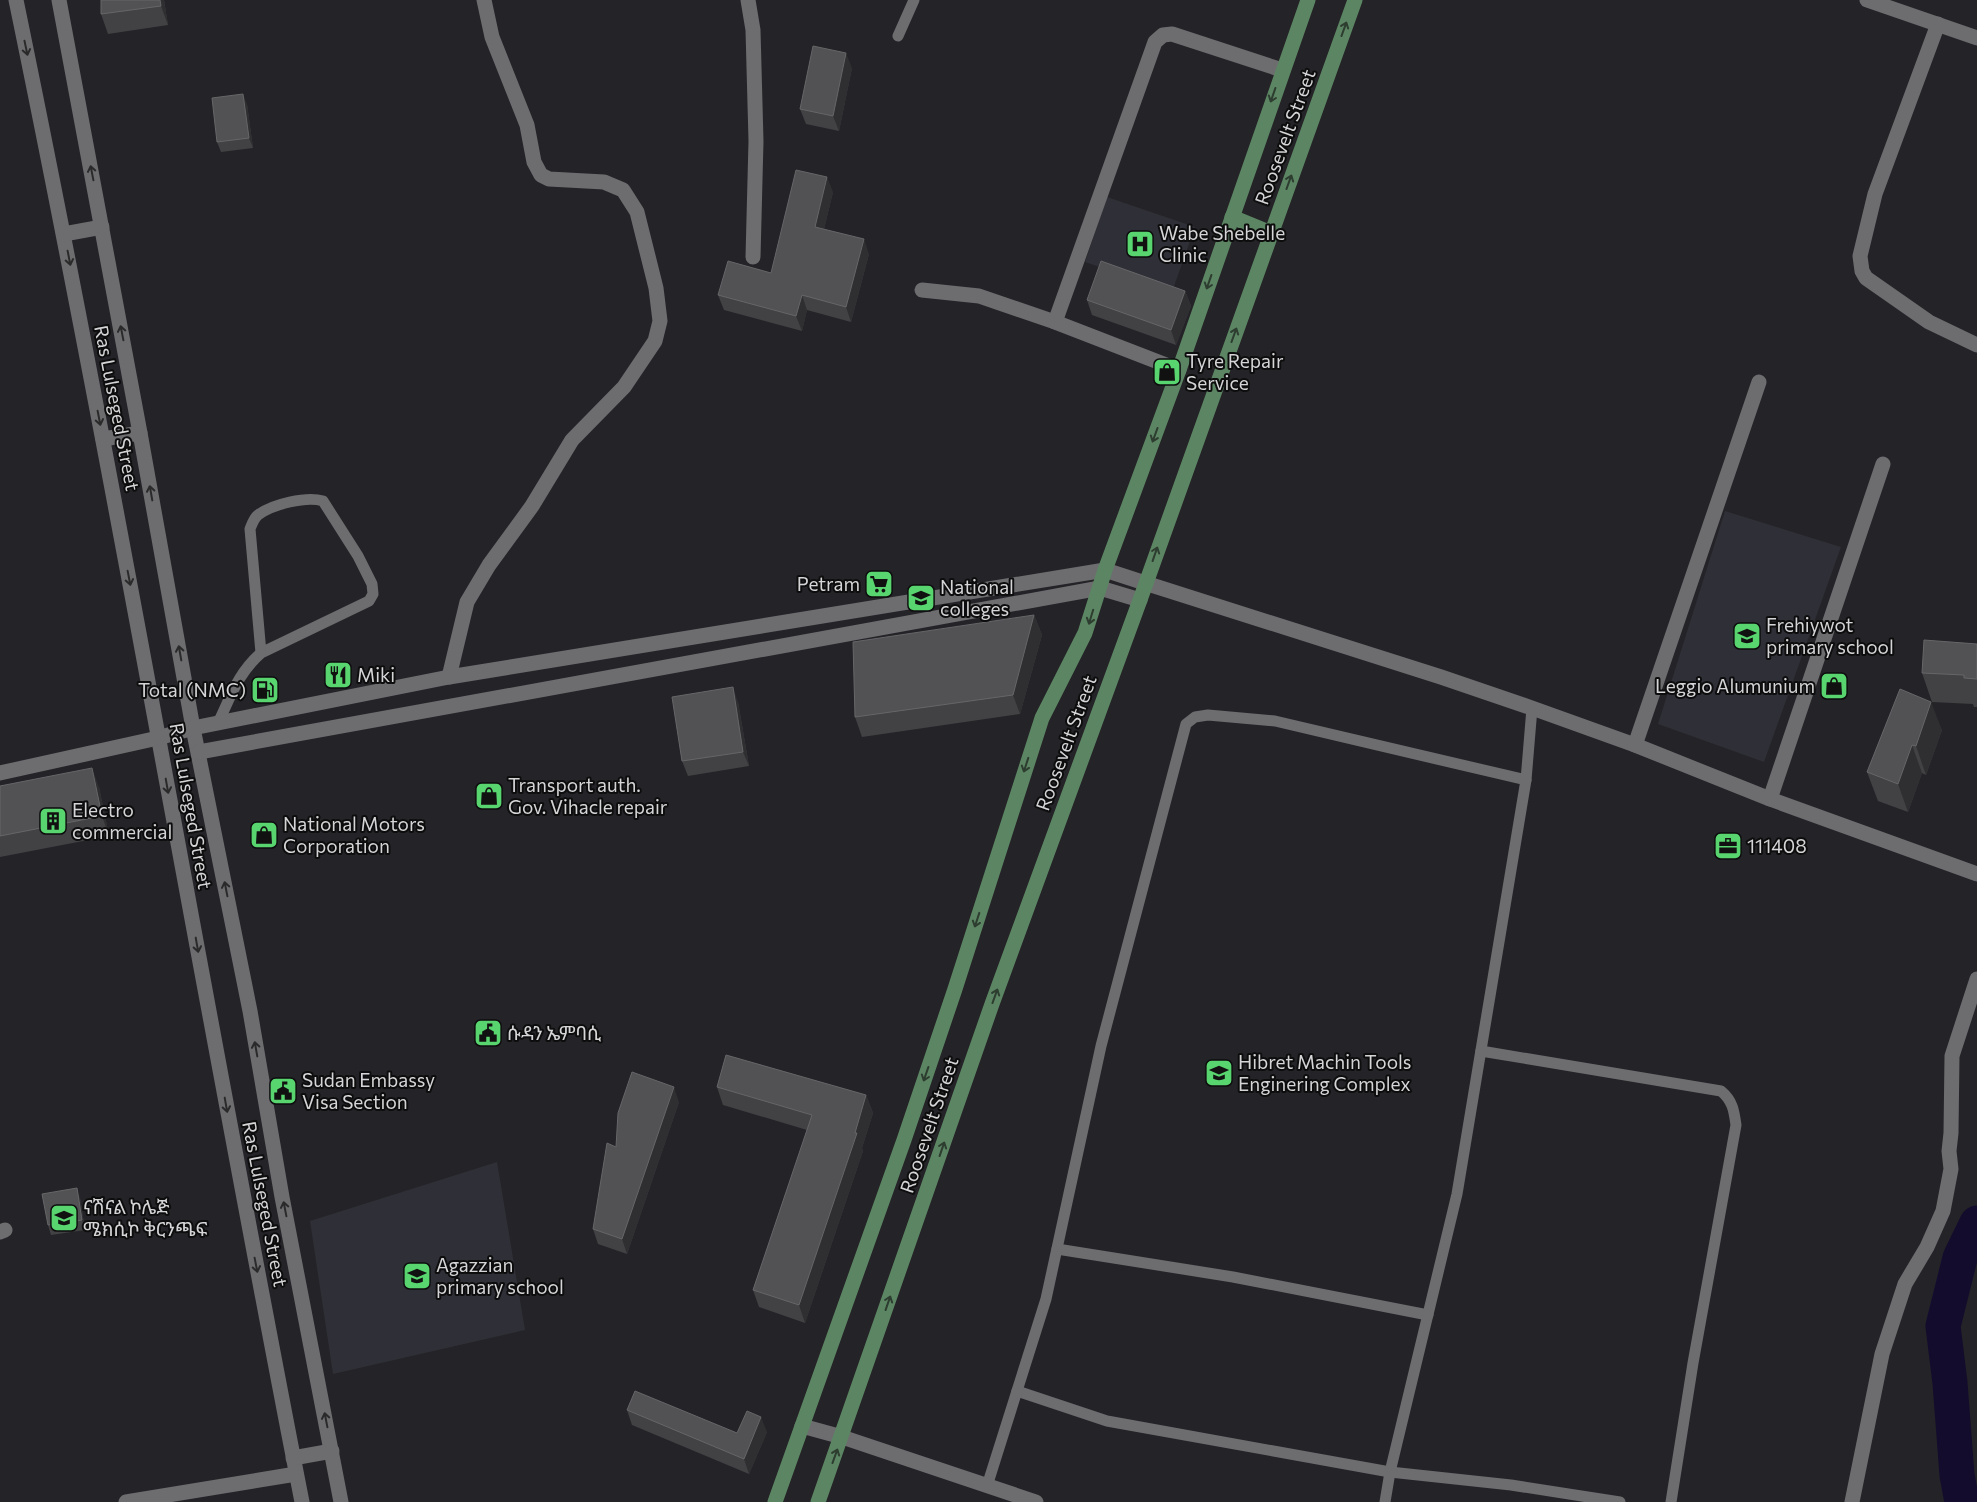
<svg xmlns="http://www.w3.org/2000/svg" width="1977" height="1502" font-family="Commissioner,'Noto Sans Ethiopic',sans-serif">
  <rect width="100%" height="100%" fill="#242327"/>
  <g fill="#2f2f37">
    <polygon points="1107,197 1195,227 1172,292 1085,262"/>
    <polygon points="1725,511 1841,547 1764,762 1658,724"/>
    <polygon points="497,1162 525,1330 333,1374 310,1221"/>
  </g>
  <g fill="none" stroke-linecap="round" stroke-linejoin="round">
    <polyline stroke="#140c2d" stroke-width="35" points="1962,1502 1957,1475 1950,1383 1943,1326 1960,1258 1977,1223"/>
    <g stroke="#6d6d70" stroke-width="11">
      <polyline points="898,36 914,0"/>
      <path d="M218,723C231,696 238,673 261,653L369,601L373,594L372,584L358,556L323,501C307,496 272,504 258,515C254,518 252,524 250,529L261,653"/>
      <path d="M1481,1051L1721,1091C1733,1101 1734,1111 1736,1125L1693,1363L1671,1502"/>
      <polyline points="1057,1249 1233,1277 1428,1315"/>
      <polyline points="1017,1391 1107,1421 1390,1472 1511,1485 1620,1502"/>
      <polyline points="987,1486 1046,1299 1101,1046 1186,724 1195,717 1208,715 1275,721 1526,780"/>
      <polyline points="1385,1502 1390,1472 1457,1194 1526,780 1532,708"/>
    </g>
    <g stroke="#6d6d70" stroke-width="15">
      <polyline points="748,0 753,30 756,141 753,257"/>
      <polyline points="1867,0 1977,38"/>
      <polyline points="1938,24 1875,194 1860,256 1862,271 1866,278 1929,322 1977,345"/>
      <polyline points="922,290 979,296 1055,322 1179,370"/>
      <polyline points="1055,322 1155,42 1163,35 1172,34 1282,70"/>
      <polyline points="1145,583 1441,677 1532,708 1635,745 1770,799 1977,874"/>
      <polyline points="449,677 467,602 489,565 532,506 572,440 624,387 655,341 660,321 656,288 637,212 623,190 604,182 549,179 541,175 534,162 527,125 492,37 484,0"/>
      <polyline points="1635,745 1759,382"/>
      <polyline points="1770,799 1883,464"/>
      <polyline points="0,1232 5,1230"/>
      <polyline points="802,1426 842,1437 1036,1502"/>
      <polyline points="126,1502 296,1474"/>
      <polyline points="1852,1502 1882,1354 1905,1284 1927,1247 1943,1211 1951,1169 1949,1151 1951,1133 1952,1056 1977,979"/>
    </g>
    <g stroke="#6d6d70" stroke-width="15">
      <path d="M16,0C119,499 204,1002 302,1502"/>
      <polyline points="59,0 140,433 193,728 250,1011 282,1197 341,1502"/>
      <polyline points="64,234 102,227"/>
      <polyline points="103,439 140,433"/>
      <polyline points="199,752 1100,588 1140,600"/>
      <polyline points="0,773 158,738 193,728 449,677 1105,570 1145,583"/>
      <polyline points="293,1458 332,1451"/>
    </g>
    <g stroke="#5c8663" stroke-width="15">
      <polyline points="1232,217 1271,233"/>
      <polyline points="775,1502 904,1140 955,989 1042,718 1085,633 1105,570 1179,370 1308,0"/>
      <polyline points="818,1502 992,1004 1140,600 1355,0"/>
    </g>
  </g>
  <g fill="#424245">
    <polygon points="101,0 164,0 168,25 108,34 101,14"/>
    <polygon points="852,68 839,131 806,124 800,109"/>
    <polygon points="247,104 253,148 221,152 217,142"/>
    <polygon points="833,192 824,229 869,254 851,322 807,310 802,331 724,310 718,295 771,273"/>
    <polygon points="1185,291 1191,306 1176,345 1092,315 1087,300"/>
    <polygon points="1034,615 1042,635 1020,714 862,737 855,717"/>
    <polygon points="1977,644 1977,707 1974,707 1973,704 1932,702 1922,673"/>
    <polygon points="1900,689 1942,730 1926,775 1922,773 1908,812 1878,801 1867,772"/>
    <polygon points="738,702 749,766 688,776 682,761"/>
    <polygon points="0,786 99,787 109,836 0,857"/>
    <polygon points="717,1087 866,1095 873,1113 862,1148 863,1151 805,1323 759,1307 753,1290 807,1130 723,1105"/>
    <polygon points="679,1102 627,1254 598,1244 593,1229 616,1147"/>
    <polygon points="80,1198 85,1230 51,1235 48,1225"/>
    <polygon points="627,1410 737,1433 767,1432 749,1474 632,1425"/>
  </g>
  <g fill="#2f2f32">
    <polygon points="160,0 164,0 168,25 161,6"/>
    <polygon points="846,53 852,68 839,131 833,116"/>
    <polygon points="243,94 247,104 253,148 249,138"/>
    <polygon points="827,177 833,192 821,242 815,227"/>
    <polygon points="864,239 869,254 851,322 846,307"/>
    <polygon points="1185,291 1191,306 1176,345 1171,330"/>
    <polygon points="802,295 807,310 802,331 796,316"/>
    <polygon points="1034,615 1042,635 1020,714 1013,695"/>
    <polygon points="733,687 738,702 749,766 743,752"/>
    <polygon points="1931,702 1942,730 1926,775 1916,746"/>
    <polygon points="1912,745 1922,773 1908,812 1898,784"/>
    <polygon points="92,768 99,787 109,836 102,816"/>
    <polygon points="674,1087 679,1102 627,1254 622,1239"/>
    <polygon points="866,1095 873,1113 862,1148 863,1151 805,1323 799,1305 855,1133"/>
    <polygon points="77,1188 80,1198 85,1230 82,1220"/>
    <polygon points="761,1417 767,1432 749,1474 744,1459"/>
  </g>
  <g fill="#525255" stroke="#666669">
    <polygon points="101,0 160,0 161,6 101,14"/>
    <polygon points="813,46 846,53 833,116 800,109"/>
    <polygon points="243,94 249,138 217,142 212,98"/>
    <polygon points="796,170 827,177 815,227 864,239 846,307 802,295 796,316 718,295 728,261 771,273"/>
    <polygon points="1101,261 1185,291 1171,330 1087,300"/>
    <polygon points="1034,615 1013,695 855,717 853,642"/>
    <polygon points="1924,640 1977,644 1977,679 1964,678 1964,675 1922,673"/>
    <polygon points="733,687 743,752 682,761 672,697"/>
    <polygon points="1900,689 1931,702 1916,746 1912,745 1898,784 1867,772"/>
    <polygon points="92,768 102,816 0,836 0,786"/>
    <polygon points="726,1055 866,1095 855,1133 857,1133 799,1305 753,1290 812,1115 717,1087"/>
    <polygon points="632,1072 674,1087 622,1239 593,1229 607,1143 616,1147 618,1113"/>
    <polygon points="77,1188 82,1220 48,1225 42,1194"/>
    <polygon points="635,1391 737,1433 747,1411 761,1417 744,1459 627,1410"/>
  </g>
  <defs><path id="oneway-shaft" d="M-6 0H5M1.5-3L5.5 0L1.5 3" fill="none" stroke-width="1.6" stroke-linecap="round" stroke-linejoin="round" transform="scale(1.25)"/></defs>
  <g stroke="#2d3d30">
    <use href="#oneway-shaft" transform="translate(1344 29) rotate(-70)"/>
    <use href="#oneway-shaft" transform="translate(1273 95) rotate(109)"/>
    <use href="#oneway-shaft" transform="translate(1289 182) rotate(-70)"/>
    <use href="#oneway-shaft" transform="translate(1209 282) rotate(109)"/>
    <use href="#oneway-shaft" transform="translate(1234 335) rotate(-70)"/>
    <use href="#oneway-shaft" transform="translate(1155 435) rotate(110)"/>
    <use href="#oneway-shaft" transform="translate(1155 554) rotate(-71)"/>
    <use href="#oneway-shaft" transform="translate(1091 617) rotate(107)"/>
    <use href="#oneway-shaft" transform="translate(1026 765) rotate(108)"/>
    <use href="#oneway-shaft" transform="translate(977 920) rotate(108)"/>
    <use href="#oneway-shaft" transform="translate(995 996) rotate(-70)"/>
    <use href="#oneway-shaft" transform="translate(926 1074) rotate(109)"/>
    <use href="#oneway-shaft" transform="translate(942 1149) rotate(-71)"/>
    <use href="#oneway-shaft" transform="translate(888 1303) rotate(-71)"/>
    <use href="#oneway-shaft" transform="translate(835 1456) rotate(-70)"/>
  </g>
  <g stroke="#2a2a2b">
    <use href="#oneway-shaft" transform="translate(26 48) rotate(78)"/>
    <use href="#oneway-shaft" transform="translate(92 173) rotate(-101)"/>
    <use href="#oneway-shaft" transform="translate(69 258) rotate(79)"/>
    <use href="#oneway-shaft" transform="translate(122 333) rotate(-101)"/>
    <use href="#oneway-shaft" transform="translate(99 418) rotate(79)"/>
    <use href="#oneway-shaft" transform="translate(151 493) rotate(-100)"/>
    <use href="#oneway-shaft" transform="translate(129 578) rotate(79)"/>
    <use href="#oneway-shaft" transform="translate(180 653) rotate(-100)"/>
    <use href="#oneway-shaft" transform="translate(167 786) rotate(80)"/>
    <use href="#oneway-shaft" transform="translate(226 889) rotate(-101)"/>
    <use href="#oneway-shaft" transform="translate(197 945) rotate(80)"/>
    <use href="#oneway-shaft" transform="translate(256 1049) rotate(-100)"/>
    <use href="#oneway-shaft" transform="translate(226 1105) rotate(80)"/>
    <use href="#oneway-shaft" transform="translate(285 1209) rotate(-101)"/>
    <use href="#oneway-shaft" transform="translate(256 1265) rotate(79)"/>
    <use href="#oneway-shaft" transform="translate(326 1420) rotate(-101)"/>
  </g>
  <defs>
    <symbol id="hospital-square" viewBox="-11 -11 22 22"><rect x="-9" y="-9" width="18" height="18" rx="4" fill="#58d56f" stroke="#0d0d0e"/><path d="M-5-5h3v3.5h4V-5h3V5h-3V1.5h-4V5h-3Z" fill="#111"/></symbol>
    <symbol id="shop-square" viewBox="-11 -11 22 22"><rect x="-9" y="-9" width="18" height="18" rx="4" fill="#58d56f" stroke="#0d0d0e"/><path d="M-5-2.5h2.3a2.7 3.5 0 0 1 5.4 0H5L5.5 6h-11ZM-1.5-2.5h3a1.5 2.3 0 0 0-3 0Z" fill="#111"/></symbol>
    <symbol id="supermarket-square" viewBox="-11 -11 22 22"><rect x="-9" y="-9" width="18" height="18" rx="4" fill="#58d56f" stroke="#0d0d0e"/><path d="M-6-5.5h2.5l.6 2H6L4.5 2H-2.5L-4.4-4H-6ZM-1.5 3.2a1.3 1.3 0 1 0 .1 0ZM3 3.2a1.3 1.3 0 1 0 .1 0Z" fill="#111"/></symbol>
    <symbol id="school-square" viewBox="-11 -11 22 22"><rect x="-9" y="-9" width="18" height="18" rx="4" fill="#58d56f" stroke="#0d0d0e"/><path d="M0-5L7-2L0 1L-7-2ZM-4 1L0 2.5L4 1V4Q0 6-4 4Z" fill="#111"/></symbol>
    <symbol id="restaurant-square" viewBox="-11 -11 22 22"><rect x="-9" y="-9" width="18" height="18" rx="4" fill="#58d56f" stroke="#0d0d0e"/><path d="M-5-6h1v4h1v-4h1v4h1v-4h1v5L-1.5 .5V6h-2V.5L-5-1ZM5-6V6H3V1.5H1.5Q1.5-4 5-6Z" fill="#111"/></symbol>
    <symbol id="fuel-square" viewBox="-11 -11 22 22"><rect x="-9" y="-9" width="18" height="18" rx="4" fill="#58d56f" stroke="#0d0d0e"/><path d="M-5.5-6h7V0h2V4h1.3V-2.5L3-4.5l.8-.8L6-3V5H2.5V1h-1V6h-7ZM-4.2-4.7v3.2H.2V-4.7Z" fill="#111"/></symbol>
    <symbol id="building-square" viewBox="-11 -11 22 22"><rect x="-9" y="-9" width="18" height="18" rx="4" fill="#58d56f" stroke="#0d0d0e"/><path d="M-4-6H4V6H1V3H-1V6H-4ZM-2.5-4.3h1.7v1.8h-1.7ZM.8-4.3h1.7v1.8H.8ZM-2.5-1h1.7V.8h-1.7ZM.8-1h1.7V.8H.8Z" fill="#111"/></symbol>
    <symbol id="office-square" viewBox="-11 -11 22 22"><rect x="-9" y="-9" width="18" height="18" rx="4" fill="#58d56f" stroke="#0d0d0e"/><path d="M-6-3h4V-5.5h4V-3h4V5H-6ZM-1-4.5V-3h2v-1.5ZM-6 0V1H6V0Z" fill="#111"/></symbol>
    <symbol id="civic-square" viewBox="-11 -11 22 22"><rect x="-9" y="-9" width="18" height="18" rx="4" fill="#58d56f" stroke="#0d0d0e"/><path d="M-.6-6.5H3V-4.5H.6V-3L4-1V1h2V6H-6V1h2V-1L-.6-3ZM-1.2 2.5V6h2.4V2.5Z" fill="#111"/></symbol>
    <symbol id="university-square" viewBox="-11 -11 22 22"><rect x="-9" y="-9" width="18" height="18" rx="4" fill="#58d56f" stroke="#0d0d0e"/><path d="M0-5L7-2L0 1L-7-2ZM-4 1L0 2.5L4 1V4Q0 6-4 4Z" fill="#111"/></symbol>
  </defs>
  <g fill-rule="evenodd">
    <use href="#hospital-square" x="1124" y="228" width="32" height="32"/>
    <use href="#shop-square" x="1151" y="356" width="32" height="32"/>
    <use href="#supermarket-square" x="863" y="568" width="32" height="32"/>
    <use href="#school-square" x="905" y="582" width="32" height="32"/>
    <use href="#school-square" x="1731" y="620" width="32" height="32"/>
    <use href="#restaurant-square" x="322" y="659" width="32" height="32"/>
    <use href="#shop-square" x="1818" y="670" width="32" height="32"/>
    <use href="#fuel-square" x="249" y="674" width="32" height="32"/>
    <use href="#shop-square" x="473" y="780" width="32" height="32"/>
    <use href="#building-square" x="37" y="805" width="32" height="32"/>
    <use href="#shop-square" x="248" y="819" width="32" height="32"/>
    <use href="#office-square" x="1712" y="830" width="32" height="32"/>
    <use href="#civic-square" x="472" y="1017" width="32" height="32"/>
    <use href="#university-square" x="1203" y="1057" width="32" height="32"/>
    <use href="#civic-square" x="267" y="1075" width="32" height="32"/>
    <use href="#university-square" x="48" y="1202" width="32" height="32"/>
    <use href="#school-square" x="401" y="1260" width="32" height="32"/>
  </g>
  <g text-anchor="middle" stroke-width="4" stroke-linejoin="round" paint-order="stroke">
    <g font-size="19" fill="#d5d5d7" stroke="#0d0d0e">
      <text transform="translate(1285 137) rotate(-70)" y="7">Roosevelt Street</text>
      <text transform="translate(117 408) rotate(79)" y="7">Ras Lulseged Street</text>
      <text transform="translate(1066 743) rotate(-70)" y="7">Roosevelt Street</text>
      <text transform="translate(191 806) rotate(80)" y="7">Ras Lulseged Street</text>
      <text transform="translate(929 1125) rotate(-71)" y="7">Roosevelt Street</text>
      <text transform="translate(265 1204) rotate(79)" y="7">Ras Lulseged Street</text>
    </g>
    <g font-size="19" fill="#d5d5d7" stroke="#0d0d0e" text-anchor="start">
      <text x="1159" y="240">Wabe Shebelle<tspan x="1159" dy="22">Clinic</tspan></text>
      <text x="1186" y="368">Tyre Repair<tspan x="1186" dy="22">Service</tspan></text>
      <text x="860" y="591" text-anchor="end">Petram</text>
      <text x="940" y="594">National<tspan x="940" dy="22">colleges</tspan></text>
      <text x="1766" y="632">Frehiywot<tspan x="1766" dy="22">primary school</tspan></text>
      <text x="357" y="682">Miki</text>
      <text x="1815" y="693" text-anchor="end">Leggio Alumunium</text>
      <text x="246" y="697" text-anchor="end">Total (NMC)</text>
      <text x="508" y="792">Transport auth.<tspan x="508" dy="22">Gov. Vihacle repair</tspan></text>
      <text x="72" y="817">Electro<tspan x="72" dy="22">commercial</tspan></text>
      <text x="283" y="831">National Motors<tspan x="283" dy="22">Corporation</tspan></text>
      <text x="1747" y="853">111408</text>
      <text x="507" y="1040">ሱዳን ኤምባሲ</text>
      <text x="1238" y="1069">Hibret Machin Tools<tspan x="1238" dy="22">Enginering Complex</tspan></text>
      <text x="302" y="1087">Sudan Embassy<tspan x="302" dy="22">Visa Section</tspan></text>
      <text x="83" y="1214">ናሽናል ኮሌጅ<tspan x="83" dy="22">ሜክሲኮ ቅርንጫፍ</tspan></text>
      <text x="436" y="1272">Agazzian<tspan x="436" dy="22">primary school</tspan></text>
    </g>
  </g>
</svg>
